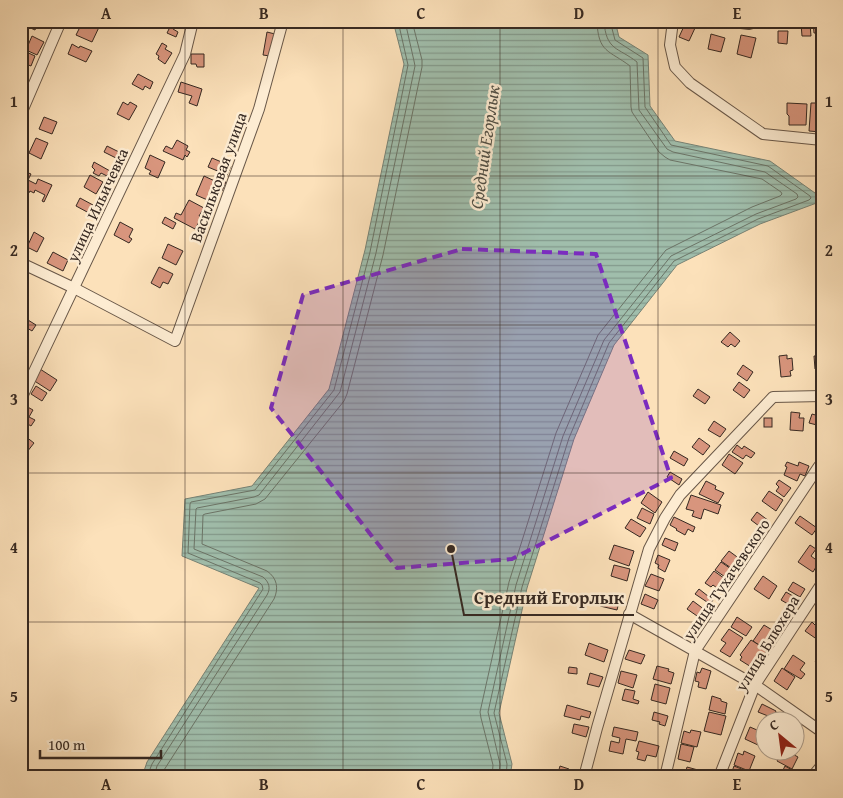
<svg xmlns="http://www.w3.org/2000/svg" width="843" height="798" font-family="'Gentium Book Plus',serif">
  <defs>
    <pattern id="water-rules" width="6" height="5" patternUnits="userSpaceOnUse" patternTransform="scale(1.25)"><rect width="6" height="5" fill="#a0beac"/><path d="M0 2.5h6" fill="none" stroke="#839a8c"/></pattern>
  </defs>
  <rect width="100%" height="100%" fill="#fce1ba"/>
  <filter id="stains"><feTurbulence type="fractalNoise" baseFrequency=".004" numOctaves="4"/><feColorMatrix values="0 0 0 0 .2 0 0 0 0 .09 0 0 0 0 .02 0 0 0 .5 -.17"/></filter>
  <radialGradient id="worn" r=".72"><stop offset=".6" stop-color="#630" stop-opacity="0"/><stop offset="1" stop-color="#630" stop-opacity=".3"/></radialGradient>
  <polygon fill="url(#water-rules)" stroke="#768275" points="393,21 615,21 619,37 648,55 650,106 675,141 770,161 822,198 822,201 760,224 677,265 614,345 574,439 527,588 499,713 512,764 510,777 142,777 147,762 259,588 182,556 185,499 252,486 329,389 365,250 404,64"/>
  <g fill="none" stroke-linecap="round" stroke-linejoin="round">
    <g stroke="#6b7467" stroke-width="1">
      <polyline points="147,777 152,764 263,589 262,585 260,583 188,553 190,504 191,502 255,490 334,390 370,252 408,65 398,21"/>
      <path d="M154,777L157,766L267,595C271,588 269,582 263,577L194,549L196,509L197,508L254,497L259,495L340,392L376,253L415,66L414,61L405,21"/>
      <path d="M162,777L164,770L274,599C279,588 277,578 267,571L202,544L203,515L205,514L256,504L265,499L344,401L347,394L383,255L422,67V60L412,21"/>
      <path d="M492,777L493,765L481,718L480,712L509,582L556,433L598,335L666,250L752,207L780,196L782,194L781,192L762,179L670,160L665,157L659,152L632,112L631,107L630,66C609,50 598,53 597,21"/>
      <path d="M499,777L500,764L488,712L516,585L563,436L604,340L671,256L756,214L796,199L798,197L797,194L765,172L673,152L667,149L639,110L637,62C618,47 606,51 604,21"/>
      <polyline points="506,777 507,764 494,713 522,587 569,438 609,343 674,261 758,219 809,200 811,198 810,196 768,166 671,145 645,107 643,58 615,40 610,21"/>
    </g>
  </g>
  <g fill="#d8957d" stroke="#362922">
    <polygon points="28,21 39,21 35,30 26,26"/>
    <polygon points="83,21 97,21 101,23 92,42 76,35"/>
    <polygon points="813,21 822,21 822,33 814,33"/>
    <polygon points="685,24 695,28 689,41 679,37"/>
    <polygon points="801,24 810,24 811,36 802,36"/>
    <polygon points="171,25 175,26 173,29 178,32 176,37 167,33"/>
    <polygon points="778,31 788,31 787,44 778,43"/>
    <polygon points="267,32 275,34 270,56 263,55"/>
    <polygon points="711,34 725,38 721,52 708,49"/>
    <polygon points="741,35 756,38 751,58 737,54"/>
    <polygon points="32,36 44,42 37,55 26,50"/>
    <polygon points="162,43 167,46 165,49 172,53 165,64 158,59 159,56 156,54"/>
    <polygon points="72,44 79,48 80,46 92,51 86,62 68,54"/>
    <polygon points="22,50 35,56 31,66 21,62"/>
    <polygon points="191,54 204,54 204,67 197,67 196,64 191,64"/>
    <polygon points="21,73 28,77 21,91"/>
    <polygon points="138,74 153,82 150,89 145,86 143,90 132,84"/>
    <polygon points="181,82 202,89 197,106 189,103 192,96 178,92"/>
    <polygon points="123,102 128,105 130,102 137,106 129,120 117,114"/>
    <polygon points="787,103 807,104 806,125 789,125 789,116 787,114"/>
    <polygon points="811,103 822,103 821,132 809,131"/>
    <polygon points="44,117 57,122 52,134 39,129"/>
    <polygon points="36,138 48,143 41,159 29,153"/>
    <polygon points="177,140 188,146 186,150 190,152 187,157 185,155 183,160 163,151 166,146 172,149"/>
    <polygon points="107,146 119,152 116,158 104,152"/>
    <polygon points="150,155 165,162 158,178 149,174 151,171 145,168"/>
    <polygon points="212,158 231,166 227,175 208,167"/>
    <polygon points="94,162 110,171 107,176 101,173 99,176 93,173 95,170 92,167"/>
    <polygon points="21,170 31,174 28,180 36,184 38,179 52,185 44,202 42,201 45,195 35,190 34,193 30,191 27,196 21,193"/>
    <polygon points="90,175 103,182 96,194 84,187"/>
    <polygon points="204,176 217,182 218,179 226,182 222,191 218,189 212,202 196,195"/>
    <polygon points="80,198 93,205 89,213 76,206"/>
    <polygon points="189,200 204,208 199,216 202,217 195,229 174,218 176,213 181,215"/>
    <polygon points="165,217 176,223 173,229 162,223"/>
    <polygon points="120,222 133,229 129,237 132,239 129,243 114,235"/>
    <polygon points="34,232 44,238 37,252 27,247"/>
    <polygon points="168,244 183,251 176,265 162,258"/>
    <polygon points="53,252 68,260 63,271 47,263"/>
    <polygon points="159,267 173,274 168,284 163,282 160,288 151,283"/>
    <polygon points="28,320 36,325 32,331 24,326"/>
    <polygon points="730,332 740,341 735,347 731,344 728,347 721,342"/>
    <polygon points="822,350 822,369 815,369 814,356 817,356 817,351"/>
    <polygon points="787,355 787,359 792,358 793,370 790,371 791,376 781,377 779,356"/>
    <polygon points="743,365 753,372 747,381 737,374"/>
    <polygon points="40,369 57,380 50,391 33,380"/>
    <polygon points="739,382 750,390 744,398 733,390"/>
    <polygon points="36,386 47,393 42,401 31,394"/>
    <polygon points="698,389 710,397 705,404 693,396"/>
    <polygon points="24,405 33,410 29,417 35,420 31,426 21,420 21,409"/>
    <polygon points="791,412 800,413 799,418 804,418 803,431 790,430"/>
    <polygon points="812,414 819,416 817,425 809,423"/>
    <rect x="764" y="418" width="8" height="9"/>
    <polygon points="714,421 726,429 720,437 708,430"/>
    <polygon points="21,433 34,443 27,452 21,447"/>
    <polygon points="699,438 710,446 703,455 692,447"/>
    <polygon points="737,445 742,449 744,446 755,453 751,458 746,455 743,459 732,452"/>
    <polygon points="674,451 688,459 684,466 670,458"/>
    <polygon points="729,454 743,463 735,474 722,465"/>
    <polygon points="787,462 798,466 799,462 809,466 805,476 800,474 797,481 784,475 787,467 785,466"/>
    <polygon points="670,472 682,479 679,485 667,477"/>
    <polygon points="779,480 791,488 784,497 776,491 779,487 776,484"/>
    <polygon points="706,481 716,486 715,489 724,493 718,503 699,494"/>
    <polygon points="769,491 783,500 776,511 762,501"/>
    <polygon points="648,492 662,502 655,513 641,503"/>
    <polygon points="691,495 721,505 718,514 704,509 701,519 692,516 694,511 686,509"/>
    <polygon points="642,508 654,514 650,524 637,518"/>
    <polygon points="757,512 769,521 763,529 751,520"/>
    <polygon points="800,516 817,528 812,535 795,523"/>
    <polygon points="674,517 695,527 693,532 688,529 685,535 676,530 677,529 670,525"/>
    <polygon points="631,519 646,528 640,537 625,528"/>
    <polygon points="665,538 678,543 675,551 662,545"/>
    <polygon points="614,545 634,551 629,566 609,559"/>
    <polygon points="810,545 816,549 811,556 819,562 813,572 798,562"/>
    <polygon points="729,551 744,562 737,572 721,561"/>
    <polygon points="658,555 670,560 665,572 658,568 659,565 655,563"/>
    <polygon points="721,562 734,571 728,579 715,570"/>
    <polygon points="614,565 630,569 627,581 611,576"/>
    <polygon points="714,571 728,581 721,591 713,585 711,587 705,583"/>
    <polygon points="651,574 664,579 659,591 645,586"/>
    <polygon points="763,576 777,586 769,599 754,589"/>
    <polygon points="793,582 805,589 800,597 788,590"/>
    <polygon points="699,589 713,600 710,604 695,594"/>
    <polygon points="786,592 798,599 793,607 781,600"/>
    <polygon points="645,594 658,600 654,609 641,604"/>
    <polygon points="602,598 619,602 617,610 600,606"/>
    <polygon points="693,601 705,610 700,618 687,609"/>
    <polygon points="822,607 822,617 817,613"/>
    <polygon points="737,617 752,627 746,636 731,627"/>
    <polygon points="812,622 816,626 819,622 822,624 822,635 818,640 805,631"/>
    <polygon points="764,625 777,633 774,637 776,638 772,644 769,643 765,649 753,641"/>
    <polygon points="729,629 743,638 730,657 720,651 726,643 721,640"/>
    <polygon points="751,640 767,650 758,664 760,665 756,670 740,660 742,657 740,655"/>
    <polygon points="589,643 608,650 604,662 585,655"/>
    <polygon points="629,650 645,655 641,664 625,659"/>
    <polygon points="822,653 822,667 815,662"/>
    <polygon points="793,655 805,663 800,670 805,674 801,679 784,669"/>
    <polygon points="657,666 669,669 668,671 674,673 671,684 653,679"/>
    <polygon points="569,667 577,668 577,674 568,673"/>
    <polygon points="702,668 711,671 706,689 698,687 699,682 695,681 697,672 700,673"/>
    <polygon points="782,668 795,677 787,690 774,681"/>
    <polygon points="621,671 637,675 633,688 618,683"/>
    <polygon points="590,673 603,677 599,687 587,684"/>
    <polygon points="655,684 670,688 666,704 651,700"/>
    <polygon points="625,689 635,691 633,699 639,701 638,704 622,700"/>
    <polygon points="712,696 721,699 721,701 727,703 725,714 709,710"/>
    <polygon points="762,704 776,711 773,718 758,712"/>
    <polygon points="567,705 591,712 589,718 581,716 580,720 564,716"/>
    <polygon points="654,712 668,716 665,726 659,724 660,722 652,720"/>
    <polygon points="709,712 726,716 721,735 704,731"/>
    <polygon points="574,724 589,727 586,737 572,733"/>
    <polygon points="614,727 638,732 636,741 626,739 623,754 609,751 611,741 619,743 620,738 612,736"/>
    <polygon points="750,727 764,733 758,745 745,739"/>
    <polygon points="691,730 701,732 697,747 681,743 684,731 690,733"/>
    <polygon points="639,741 659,746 656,757 647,755 645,761 637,759 639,752 636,751"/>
    <polygon points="681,744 694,747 690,762 678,759"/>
    <polygon points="783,750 785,750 798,757 792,769 777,761"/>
    <polygon points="744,751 755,756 749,771 734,765 738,753 743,755"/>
    <polygon points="560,766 569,769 567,774 575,777 559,777 561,773 558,773"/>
    <polygon points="734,766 749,772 747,777 730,777"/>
    <polygon points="785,766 801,775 800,777 780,776"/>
    <polygon points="687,767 698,770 696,777 685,774"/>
    <polygon points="592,772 602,776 602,777 590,777"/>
  </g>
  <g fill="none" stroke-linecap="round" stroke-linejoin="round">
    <defs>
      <g id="minor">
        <polyline points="673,21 670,45 675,67 690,83 763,134 822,140"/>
        <polyline points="725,21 749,24 759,21"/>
        <polyline points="21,114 61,21"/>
        <polyline points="21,263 74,288 175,341 259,109 283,21"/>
        <polyline points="21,399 185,54 193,21"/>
        <polyline points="629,614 755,685 822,732"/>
        <polyline points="584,777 597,728 649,549 665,518 680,495 773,397 822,396"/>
        <polyline points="665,777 695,651 819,466"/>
        <polyline points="719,777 755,685 822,583"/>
        <polyline points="812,777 822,765"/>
      </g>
    </defs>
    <use href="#minor" stroke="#685748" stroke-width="12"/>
    <use href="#minor" stroke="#fdecd2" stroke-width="10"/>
  </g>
  <path fill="#7b2cbf" fill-opacity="0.2" stroke="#7b2cbf" stroke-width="4" stroke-dasharray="10 6" stroke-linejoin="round" d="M462,249L596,254L671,478L512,559L397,568L271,408L303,295Z"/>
  <path fill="none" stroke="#362922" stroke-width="1" stroke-opacity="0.55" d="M185,21V777M343,21V777M500,21V777M658,21V777M21,176H822M21,325H822M21,473H822M21,622H822"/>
  <g text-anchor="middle" stroke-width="5" stroke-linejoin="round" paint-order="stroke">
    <g font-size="16" fill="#362922" stroke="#fdecd2">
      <text transform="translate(218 177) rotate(-70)" y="6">Васильковая улица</text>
      <text transform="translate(97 205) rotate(-65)" y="6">улица Ильичевка</text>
      <text transform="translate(726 579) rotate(-56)" y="6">улица Тухачевского</text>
      <text transform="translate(767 643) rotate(-59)" y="6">улица Блюхера</text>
    </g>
    <g font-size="18" font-style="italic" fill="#504e44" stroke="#fdecd2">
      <text transform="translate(485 147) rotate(-82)" y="6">Средний Егорлык</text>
    </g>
  </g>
  <path fill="none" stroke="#362922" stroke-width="2" d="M451 549L464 615H634"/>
  <circle fill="#362922" stroke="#fdecd2" stroke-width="2" cx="451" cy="549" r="5"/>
  <g font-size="18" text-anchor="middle" font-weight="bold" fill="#362922" stroke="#fdecd2" stroke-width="5" stroke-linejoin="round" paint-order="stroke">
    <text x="549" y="604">Средний Егорлык</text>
  </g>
  <rect width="843" height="798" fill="none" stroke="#fce1ba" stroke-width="55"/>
  <g transform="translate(780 736) rotate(331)"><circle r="24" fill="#fdecd2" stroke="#ad9e8c"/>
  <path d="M0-4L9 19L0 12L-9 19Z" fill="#8f2418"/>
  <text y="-8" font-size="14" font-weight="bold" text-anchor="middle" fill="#362922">С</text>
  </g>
  <path d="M40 750v8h121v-8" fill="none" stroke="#362922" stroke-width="2.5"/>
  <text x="48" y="750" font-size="15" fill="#362922" stroke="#fdecd2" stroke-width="4" paint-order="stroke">100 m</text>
  <rect x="28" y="28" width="788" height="742" fill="none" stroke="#362922" stroke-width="2"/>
  <g font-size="16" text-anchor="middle" font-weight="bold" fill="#362922">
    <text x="106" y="19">A</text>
    <text x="264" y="19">B</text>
    <text x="421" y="19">C</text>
    <text x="579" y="19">D</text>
    <text x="737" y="19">E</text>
    <text x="14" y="107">1</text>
    <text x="829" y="107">1</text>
    <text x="14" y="256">2</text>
    <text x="829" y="256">2</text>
    <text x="14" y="405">3</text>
    <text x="829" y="405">3</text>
    <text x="14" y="553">4</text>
    <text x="829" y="553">4</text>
    <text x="14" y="702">5</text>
    <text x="829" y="702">5</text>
    <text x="106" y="790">A</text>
    <text x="264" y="790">B</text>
    <text x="421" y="790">C</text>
    <text x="579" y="790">D</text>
    <text x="737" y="790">E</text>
  </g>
  <rect width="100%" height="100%" filter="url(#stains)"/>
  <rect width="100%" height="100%" fill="url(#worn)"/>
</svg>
